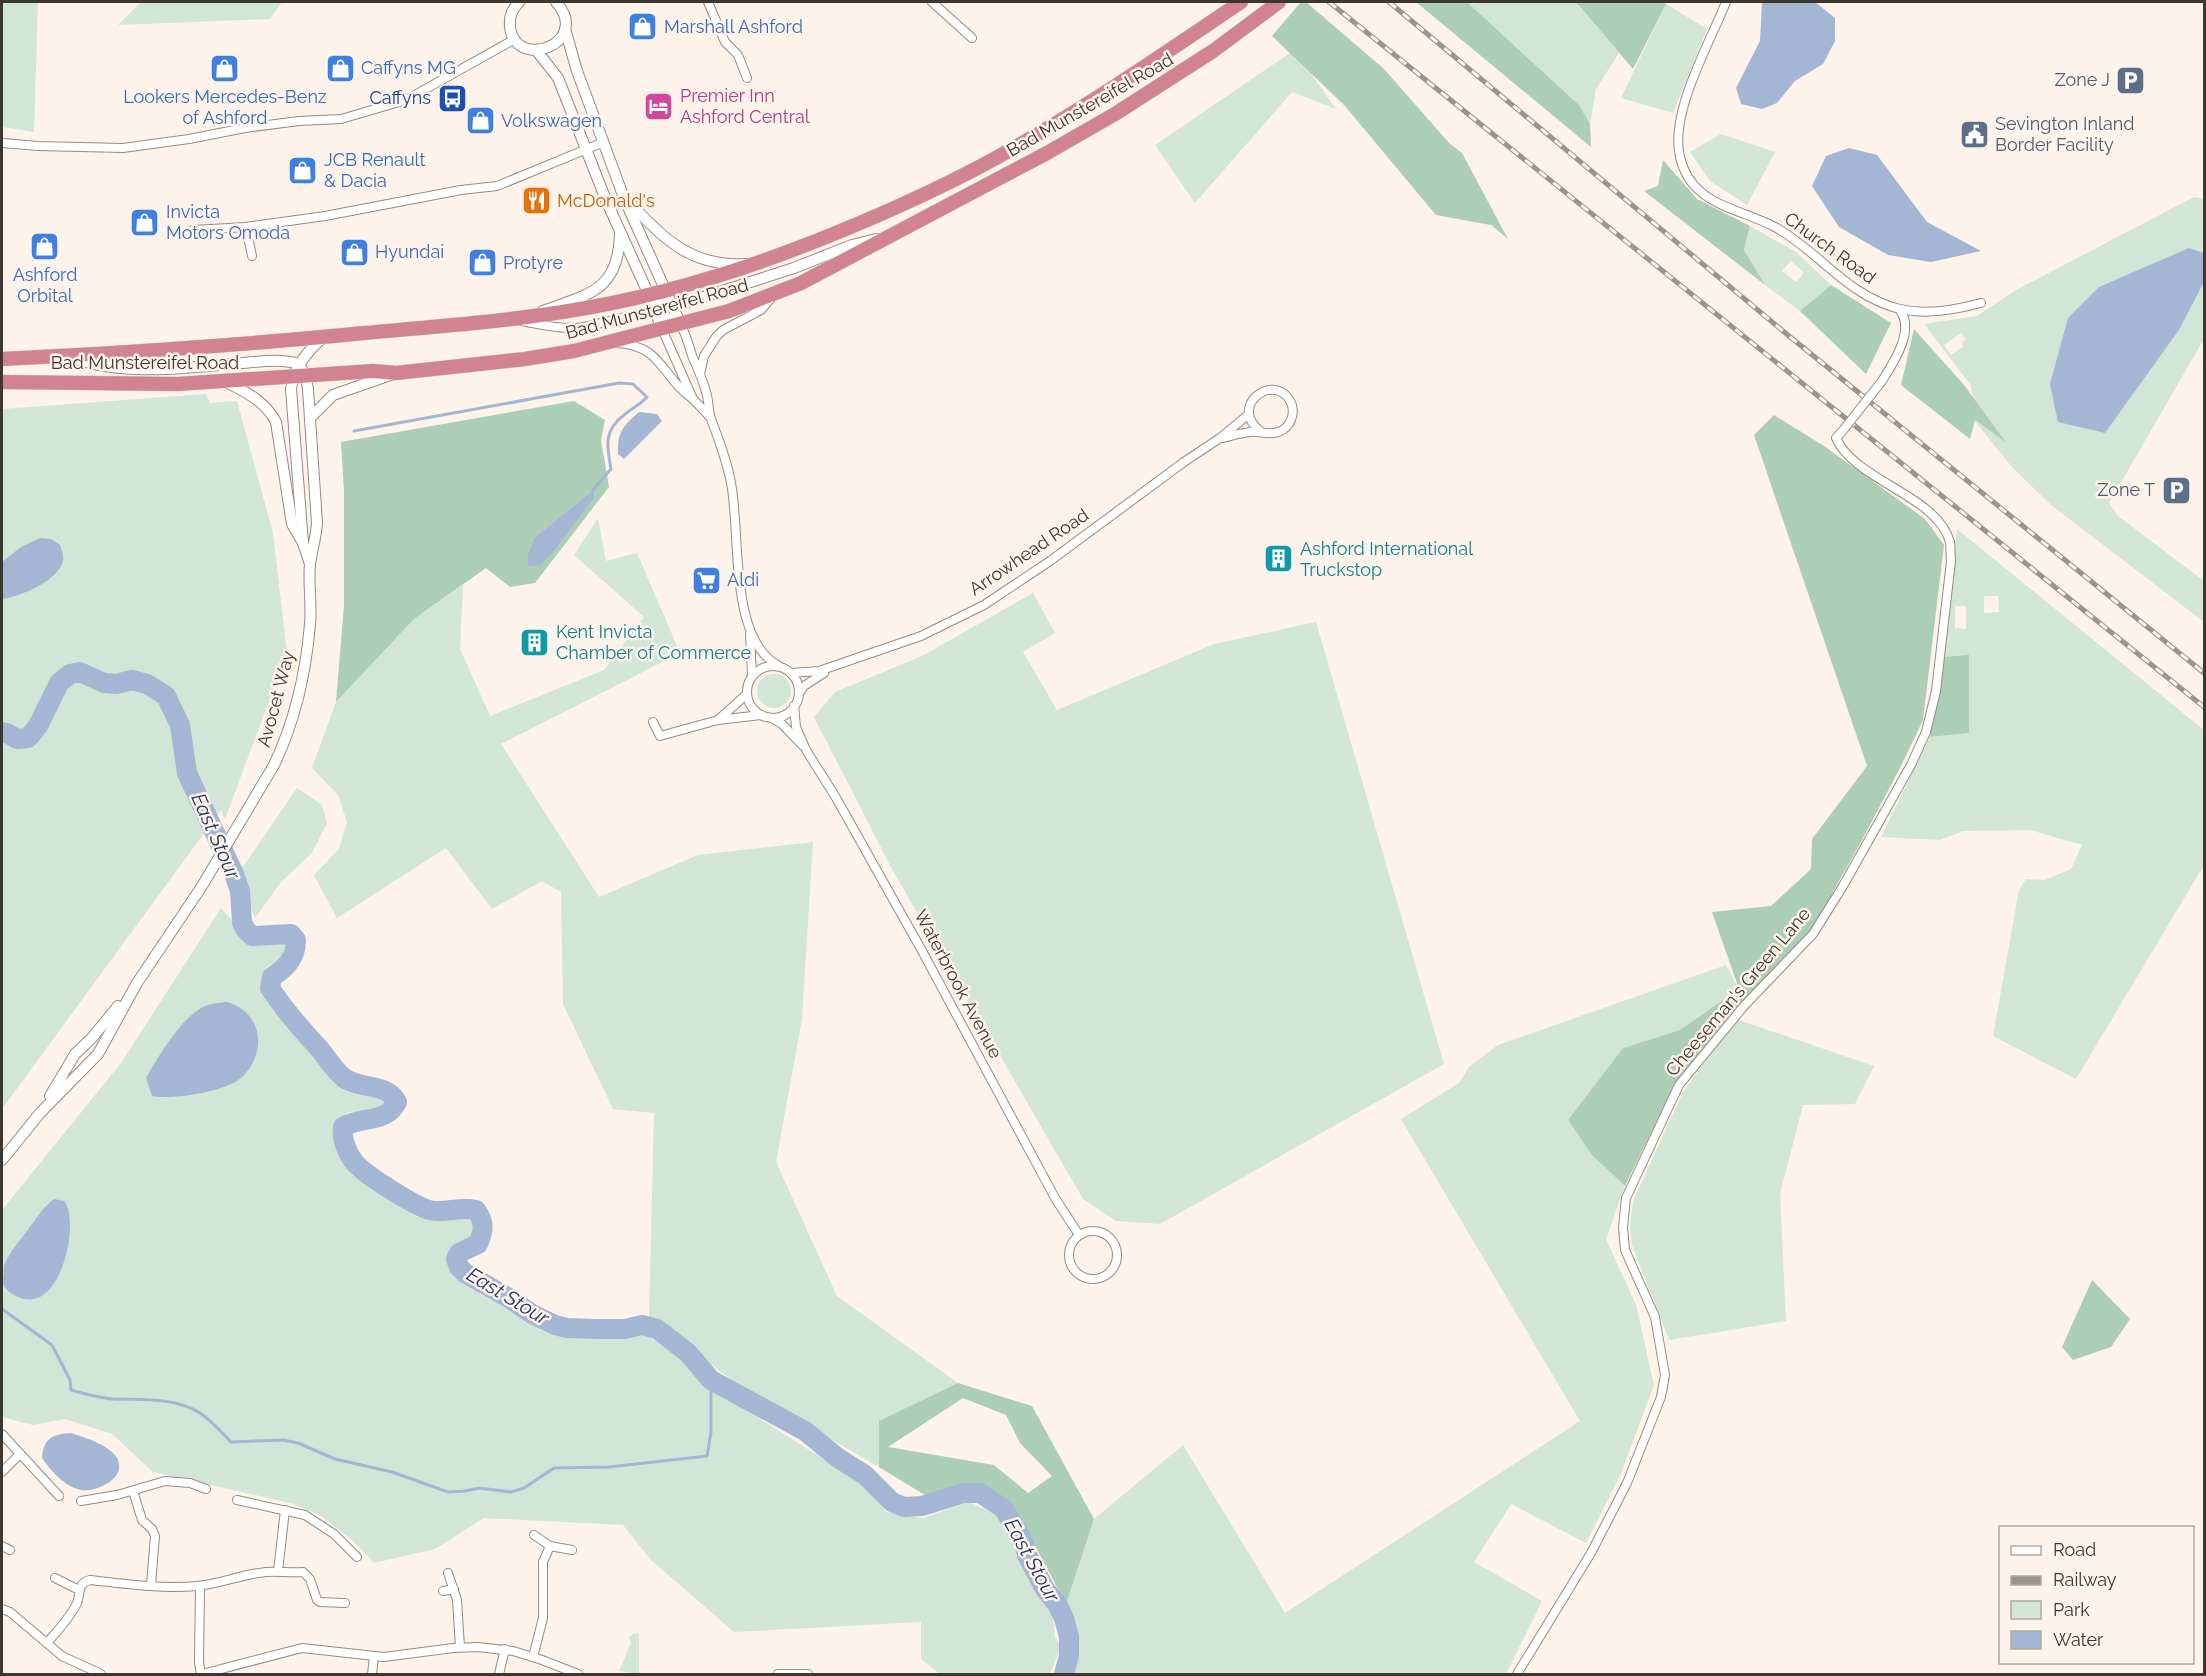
<svg xmlns="http://www.w3.org/2000/svg" width="2206" height="1676" font-family="Raleway,sans-serif">
  <rect width="100%" height="100%" fill="#fdf3eb"/>
  <g fill="#d1e6d7" fill-rule="evenodd">
    <polygon points="2,2 38,2 34,132 2,127"/>
    <polygon points="141,2 282,2 270,19 118,25"/>
    <polygon points="1467,2 1576,2 1619,53 1596,89 1590,124 1579,105"/>
    <polygon points="1666,4 1707,29 1673,113 1621,98"/>
    <polygon points="1290,53 1311,74 1336,109 1292,92 1195,203 1155,145"/>
    <polygon points="1721,134 1775,152 1747,205 1710,181 1690,152"/>
    <path d="M2194,197L2204,199V253L2189,248L2105,433L2179,330L2204,282V339L2109,503L2118,516L2204,581V622L2051,505L2011,466L1974,420L2006,441L1973,397L1970,384L1924,324L1977,316L2016,290ZM1961,333L1966,339L1962,343L1964,346L1951,355L1944,345Z"/>
    <path d="M1750,226L1796,252L1831,285L1800,311L1765,285L1744,250ZM1791,261L1804,273L1796,282L1782,271Z"/>
    <polygon points="206,394 210,403 237,401 273,533 287,653 225,819 221,810 2,1109 2,409"/>
    <polygon points="598,518 606,561 637,553 680,653 501,744 599,897 698,855 813,842 802,1019 776,1162 837,1296 958,1383 880,1421 879,1467 738,1385 649,1316 654,1113 613,1109 563,1004 561,892 542,881 492,909 446,848 337,918 314,875 339,849 347,822 338,795 312,768 336,702 414,619 463,585 460,649 490,716 604,670 644,617 574,555"/>
    <path d="M1957,529L2204,730V865L2076,1079L1993,1036L2019,890L2026,879L2045,880L2071,869L2082,845L2030,830L1963,831L1940,840L1881,837L1930,737L1969,733L1943,657ZM1984,596H1998L1999,612L1984,613ZM1955,606H1966V629L1955,628Z"/>
    <polygon points="1033,593 1055,633 1023,652 1057,710 1214,644 1316,622 1444,1064 1160,1224 1116,1221 1083,1199 893,871 814,717 835,692 922,656"/>
    <circle cx="774" cy="691" r="17"/>
    <polygon points="297,788 322,805 327,823 312,853 281,882 255,918 238,874"/>
    <polygon points="221,908 252,943 291,942 287,957 266,967 262,987 336,1085 364,1091 387,1101 375,1110 347,1113 336,1129 352,1175 417,1217 471,1215 476,1231 472,1240 455,1245 448,1259 467,1285 559,1335 648,1336 691,1367 716,1391 866,1486 886,1512 923,1518 969,1502 999,1516 1052,1606 1055,1638 1062,1645 1050,1674 940,1674 921,1659 921,1622 734,1632 651,1560 623,1525 484,1518 435,1549 374,1563 352,1540 320,1515 290,1503 153,1472 112,1434 65,1419 33,1425 2,1417 2,1210 121,1063"/>
    <polygon points="1726,965 1739,989 1680,1030 1623,1048 1568,1120 1592,1155 1625,1186 1606,1239 1636,1305 1654,1385 1620,1476 1586,1543 1511,1504 1474,1562 1542,1601 1506,1674 1068,1674 1077,1640 1066,1604 1094,1519 1183,1445 1285,1613 1580,1421 1401,1119 1459,1083 1469,1067 1498,1045"/>
    <polygon points="1736,1019 1874,1066 1855,1104 1803,1105 1780,1194 1786,1321 1669,1340 1632,1245 1630,1225 1633,1201 1683,1092"/>
    <polygon points="639,1633 639,1674 619,1671 631,1643 629,1638 633,1634"/>
  </g>
  <g fill="#accdb6" fill-rule="evenodd">
    <polygon points="1301,2 1306,2 1384,69 1450,144 1462,153 1508,239 1491,225 1436,215 1344,105 1272,36"/>
    <polygon points="1416,2 1467,2 1579,105 1590,124 1591,147"/>
    <polygon points="1576,2 1664,2 1666,4 1633,69"/>
    <polygon points="1663,160 1697,199 1750,226 1744,250 1765,285 1644,191 1658,186"/>
    <polygon points="1831,285 1891,323 1866,374 1800,311"/>
    <polygon points="1914,329 1964,385 2007,443 1975,420 1970,439 1901,385"/>
    <path d="M574,401L605,420L601,440L609,487L535,583L510,587L486,568L414,619L336,702L344,605V492L341,442ZM593,490L595,497L553,553L535,537Z"/>
    <polygon points="1774,415 1824,446 1925,519 1944,545 1923,720 1902,764 1861,842 1811,931 1781,960 1676,1082 1625,1186 1592,1155 1568,1120 1623,1048 1680,1030 1739,989 1712,912 1771,906 1811,869 1812,839 1867,766 1754,435"/>
    <polygon points="1969,655 1969,733 1930,737 1943,657"/>
    <polygon points="2092,1280 2130,1319 2111,1347 2073,1360 2062,1347"/>
    <path d="M958,1383L1032,1406L1094,1519L1066,1604L1016,1510L967,1485L928,1497L879,1467V1421ZM963,1398L1006,1415L1020,1443L1052,1476L1028,1493L994,1465L888,1447Z"/>
  </g>
  <g fill="#a3b6d4">
    <polygon points="1762,2 1815,2 1835,18 1835,41 1823,64 1795,81 1777,103 1762,109 1741,104 1736,88 1760,41"/>
    <polygon points="1849,148 1877,155 1927,222 1981,251 1931,262 1888,255 1839,227 1812,186 1826,156"/>
    <polygon points="2189,248 2204,253 2204,282 2179,330 2105,433 2058,422 2050,384 2068,318 2099,287"/>
    <path d="M639,412L657,414L662,421L624,459L618,454C617,432 623,426 639,412Z"/>
    <polygon points="593,490 595,497 553,553 540,565 528,566 528,555 535,537"/>
    <path d="M40,538L51,539L60,545C62,552 65,558 62,564C55,582 19,597 2,599V562L21,547Z"/>
    <path d="M227,1002C263,1012 268,1054 241,1078C225,1092 172,1100 152,1096L146,1078C158,1057 181,1018 203,1007C210,1003 219,1003 227,1002Z"/>
    <path d="M54,1199L64,1201C80,1218 63,1312 21,1298C12,1295 8,1292 3,1284L4,1265L11,1252L44,1208Z"/>
    <path d="M71,1433C84,1437 112,1446 118,1460C126,1479 95,1493 80,1490C64,1486 51,1471 42,1458C43,1439 52,1434 71,1433Z"/>
  </g>
  <g fill="none" stroke-linecap="round" stroke-linejoin="round">
    <g stroke="#a3b6d4" stroke-width="3">
      <path d="M354,431L619,383L633,384L647,397C640,405 632,408 624,415C603,431 607,446 611,469L593,490"/>
      <path d="M2,1309L52,1345L70,1380L71,1390C85,1394 99,1398 113,1399C142,1400 174,1397 200,1413C212,1421 221,1432 231,1442L283,1440L298,1443L335,1459L392,1472L448,1492L465,1491L479,1488L511,1492L524,1488L554,1468L609,1467L707,1456L711,1432V1380"/>
    </g>
    <path stroke="#a3b6d4" stroke-width="20" d="M2,732L7,733L17,739L28,738L38,726L59,683L70,674L80,672L104,683L116,684L132,680L147,684L166,696L180,725L187,773L234,874L240,891L242,923L246,930L252,936L291,934L296,940C296,958 286,968 272,977L270,988C284,1009 300,1028 317,1046C326,1056 333,1069 344,1078C361,1090 386,1082 397,1102C386,1124 361,1116 343,1127C341,1139 348,1156 357,1165C367,1176 415,1206 429,1210C444,1214 460,1206 476,1210C485,1222 484,1231 478,1244L459,1253L456,1259L459,1267L465,1273L509,1298L532,1314L555,1325L567,1328L597,1329H625L642,1325L657,1329L688,1353L711,1380L805,1431L838,1458L865,1475L892,1502L904,1507L922,1506L964,1493H980L1004,1509L1024,1543L1027,1555L1045,1589L1057,1604L1064,1618L1069,1637V1656L1064,1674"/>
    <defs>
      <g id="minor">
        <polyline points="708,2 725,42 738,55 747,78"/>
        <polyline points="932,2 972,38"/>
        <path d="M1726,2C1710,43 1669,113 1680,157C1683,170 1690,183 1701,192C1721,209 1751,214 1775,227C1820,252 1847,296 1900,309C1927,315 1954,310 1981,303"/>
        <polyline points="2,143 38,146 123,148 189,139 245,128 299,121 341,119 406,100 515,39"/>
        <polyline points="246,227 252,256"/>
        <polyline points="193,230 246,227 325,216 461,190 497,186 604,142"/>
        <path d="M521,321C538,324 557,329 575,328C605,326 643,304 673,319C685,325 688,345 693,358C698,369 703,380 706,392C709,400 708,410 711,419C719,440 727,461 731,483C741,531 728,640 779,666"/>
        <polyline points="662,329 693,399 710,417"/>
        <path d="M618,343C663,346 662,378 693,399"/>
        <polyline points="700,374 704,356 716,337 723,330 761,310 773,296"/>
        <path d="M1882,381C1894,362 1916,329 1899,309"/>
        <path d="M1223,438C1232,435 1241,433 1250,432C1258,431 1265,434 1273,433C1290,432 1298,412 1289,399C1271,373 1229,407 1260,431"/>
        <polyline points="750,634 752,676"/>
        <circle cx="773" cy="692" r="26"/>
        <polyline points="791,673 819,671 921,636 984,605 1050,561 1184,462 1220,438 1249,414"/>
        <polyline points="799,693 804,686 824,673"/>
        <polyline points="794,706 796,727 806,750 835,796 921,949 1055,1198 1079,1235"/>
        <polyline points="772,718 782,724 802,745"/>
        <polyline points="718,720 747,694"/>
        <polyline points="653,722 660,736 718,720 761,715"/>
        <circle cx="1093" cy="1255" r="24"/>
        <polyline points="2,1434 59,1496"/>
        <polyline points="2,1472 20,1454"/>
        <polyline points="133,1491 142,1520 152,1529 155,1536 151,1585"/>
        <polyline points="237,1500 305,1515 334,1534 357,1557"/>
        <polyline points="81,1501 117,1495 165,1481 190,1483 206,1489"/>
        <polyline points="534,1535 550,1546 572,1550"/>
        <polyline points="2,1546 10,1550"/>
        <polyline points="278,1571 285,1510"/>
        <polyline points="448,1573 457,1600 460,1647"/>
        <polyline points="55,1578 79,1590"/>
        <polyline points="200,1586 199,1663 201,1674"/>
        <polyline points="443,1591 454,1589"/>
        <polyline points="2,1609 10,1612 62,1656 101,1674"/>
        <path d="M47,1643C57,1631 70,1618 77,1603C81,1593 77,1583 90,1580C126,1584 162,1589 197,1586C220,1584 243,1574 266,1572C278,1571 290,1573 303,1572L310,1579L317,1600L320,1602L345,1603"/>
        <polyline points="533,1657 543,1618 543,1562 550,1546"/>
        <polyline points="202,1674 302,1648 384,1657 453,1648 478,1647 513,1651 542,1660 578,1674"/>
        <polyline points="372,1674 374,1657"/>
        <polyline points="499,1674 505,1649"/>
        <polyline points="778,1674 808,1674"/>
        <path d="M1517,1674L1591,1553L1627,1483L1661,1397L1665,1375L1655,1317L1625,1250L1623,1227L1626,1198L1679,1085L1744,1006L1813,934L1843,886L1911,765L1926,732L1936,691L1951,561C1950,555 1951,548 1950,542C1937,495 1855,481 1836,438L1844,429"/>
      </g>
      <g id="tertiary">
        <path d="M519,2C512,10 509,16 510,27C515,72 593,43 556,2"/>
        <polyline points="565,29 577,71 624,198 681,325"/>
        <polyline points="536,50 558,78 606,200 648,293 662,329"/>
        <path d="M631,204C664,240 693,267 745,264"/>
        <polyline points="651,296 663,305 682,304 794,268 852,245 876,239"/>
        <path d="M543,311C589,294 618,291 620,235"/>
        <path d="M226,382C246,392 265,401 276,422L292,524L303,543"/>
        <polyline points="310,418 333,395 396,373"/>
        <path d="M310,564L303,543L291,389C294,367 307,352 323,337"/>
        <polyline points="50,1096 75,1054 91,1039 118,1006"/>
        <path d="M2,1160L40,1113L98,1054L137,983L202,886L274,765C295,721 306,672 310,624C312,604 308,583 310,564C312,550 316,537 317,523L308,389L305,375L299,364C278,357 252,363 230,364C180,369 115,376 69,356"/>
      </g>
      <g id="trunk">
        <path d="M2,359C123,353 243,345 364,333C432,327 501,322 568,311C651,298 738,272 816,241C884,214 955,182 1019,145C1096,101 1168,51 1241,2"/>
        <polyline points="2,382 177,384 373,371 396,373 525,359 574,351 729,311 801,283 1047,153 1115,114 1213,51 1279,2"/>
      </g>
    </defs>
    <use href="#minor" stroke="#998a7f" stroke-width="10"/>
    <use href="#tertiary" stroke="#998a7f" stroke-width="12"/>
    <use href="#trunk" stroke="#d4d3d2" stroke-width="15"/>
    <use href="#minor" stroke="#fff" stroke-width="8"/>
    <use href="#tertiary" stroke="#fff" stroke-width="10"/>
    <use href="#trunk" stroke="#d28390" stroke-width="14"/>
    <defs>
      <g id="rail">
        <polyline points="1329,2 2204,707"/>
        <polyline points="1389,2 1789,336 2204,673"/>
      </g>
    </defs>
    <use href="#rail" stroke="#9b938d" stroke-width="5"/>
    <use href="#rail" stroke="#fdf3eb" stroke-width="3" stroke-dasharray="9" stroke-linecap="butt"/>
    <defs>
      <polyline id="minor-bridge" points="1844,429 1882,381"/>
    </defs>
    <use href="#minor-bridge" stroke="#998a7f" stroke-width="10" stroke-linecap="butt"/>
    <use href="#minor-bridge" stroke="#fff" stroke-width="8"/>
  </g>
  <defs>
    <symbol id="shop-square" viewBox="-11 -11 22 22"><rect x="-9" y="-9" width="18" height="18" rx="4" fill="#3f7fe0" stroke="#fdf3eb"/><path d="M-5-2.5h2.3a2.7 3.5 0 0 1 5.4 0H5L5.5 6h-11ZM-1.5-2.5h3a1.5 2.3 0 0 0-3 0Z" fill="#fff"/></symbol>
    <symbol id="parking-square" viewBox="-11 -11 22 22"><rect x="-9" y="-9" width="18" height="18" rx="4" fill="#5c6f8a" stroke="#fdf3eb"/><path d="M-3.5-5.5H1a3.5 3.5 0 0 1 0 7H-1V5.5H-3.5ZM-1-3.4V-.6H.8a1.4 1.4 0 0 0 0-2.8Z" fill="#fff"/></symbol>
    <symbol id="bus-square" viewBox="-11 -11 22 22"><rect x="-9" y="-9" width="18" height="18" rx="4" fill="#1a4fb4" stroke="#fdf3eb"/><path d="M-5-6H5V4H4V6H2V4H-2V6H-4V4H-5ZM-3.5-4V0h7V-4ZM-3.5 1.2v1.5H-2V1.2ZM2 1.2v1.5H3.5V1.2Z" fill="#fff"/></symbol>
    <symbol id="hotel-square" viewBox="-11 -11 22 22"><rect x="-9" y="-9" width="18" height="18" rx="4" fill="#d1479c" stroke="#fdf3eb"/><path d="M-6-4.5h1.5V1H6V5H4.5V3h-9V5H-6ZM-4 0a1.8 1.8 0 1 1 3.6 0ZM.5 0V-2.5h3Q6-2.5 6 0Z" fill="#fff"/></symbol>
    <symbol id="civic-square" viewBox="-11 -11 22 22"><rect x="-9" y="-9" width="18" height="18" rx="4" fill="#5c6f8a" stroke="#fdf3eb"/><path d="M-.6-6.5H3V-4.5H.6V-3L4-1V1h2V6H-6V1h2V-1L-.6-3ZM-1.2 2.5V6h2.4V2.5Z" fill="#fff"/></symbol>
    <symbol id="restaurant-square" viewBox="-11 -11 22 22"><rect x="-9" y="-9" width="18" height="18" rx="4" fill="#e8710a" stroke="#fdf3eb"/><path d="M-5-6h1v4h1v-4h1v4h1v-4h1v5L-1.5 .5V6h-2V.5L-5-1ZM5-6V6H3V1.5H1.5Q1.5-4 5-6Z" fill="#fff"/></symbol>
    <symbol id="building-square" viewBox="-11 -11 22 22"><rect x="-9" y="-9" width="18" height="18" rx="4" fill="#0f9aa8" stroke="#fdf3eb"/><path d="M-4-6H4V6H1V3H-1V6H-4ZM-2.5-4.3h1.7v1.8h-1.7ZM.8-4.3h1.7v1.8H.8ZM-2.5-1h1.7V.8h-1.7ZM.8-1h1.7V.8H.8Z" fill="#fff"/></symbol>
    <symbol id="supermarket-square" viewBox="-11 -11 22 22"><rect x="-9" y="-9" width="18" height="18" rx="4" fill="#3f7fe0" stroke="#fdf3eb"/><path d="M-6-5.5h2.5l.6 2H6L4.5 2H-2.5L-4.4-4H-6ZM-1.5 3.2a1.3 1.3 0 1 0 .1 0ZM3 3.2a1.3 1.3 0 1 0 .1 0Z" fill="#fff"/></symbol>
  </defs>
  <g fill-rule="evenodd">
    <use href="#shop-square" x="626" y="10" width="33" height="33"/>
    <use href="#shop-square" x="208" y="52" width="33" height="33"/>
    <use href="#shop-square" x="324" y="52" width="33" height="33"/>
    <use href="#parking-square" x="2114" y="64" width="33" height="33"/>
    <use href="#bus-square" x="436" y="82" width="33" height="33"/>
    <use href="#hotel-square" x="642" y="90" width="33" height="33"/>
    <use href="#shop-square" x="464" y="104" width="33" height="33"/>
    <use href="#civic-square" x="1958" y="118" width="33" height="33"/>
    <use href="#shop-square" x="286" y="154" width="33" height="33"/>
    <use href="#restaurant-square" x="520" y="184" width="33" height="33"/>
    <use href="#shop-square" x="128" y="206" width="33" height="33"/>
    <use href="#shop-square" x="28" y="230" width="33" height="33"/>
    <use href="#shop-square" x="338" y="236" width="33" height="33"/>
    <use href="#shop-square" x="466" y="246" width="33" height="33"/>
    <use href="#parking-square" x="2160" y="474" width="33" height="33"/>
    <use href="#building-square" x="1262" y="542" width="33" height="33"/>
    <use href="#supermarket-square" x="690" y="564" width="33" height="33"/>
    <use href="#building-square" x="518" y="626" width="33" height="33"/>
  </g>
  <g text-anchor="middle" stroke-width="5" stroke-linejoin="round" paint-order="stroke">
    <g font-size="18" fill="#366cbe" stroke="#fdf3eb" text-anchor="start">
      <text x="664" y="33">Marshall Ashford</text>
      <text x="361" y="74">Caffyns MG</text>
      <text x="225" y="103" text-anchor="middle">Lookers Mercedes-Benz<tspan x="225" dy="21">of Ashford</tspan></text>
      <text x="501" y="127">Volkswagen</text>
      <text x="324" y="166">JCB Renault<tspan x="324" dy="21">&amp; Dacia</tspan></text>
      <text x="166" y="218">Invicta<tspan x="166" dy="21">Motors Omoda</tspan></text>
      <text x="375" y="258">Hyundai</text>
      <text x="503" y="269">Protyre</text>
      <text x="45" y="281" text-anchor="middle">Ashford<tspan x="45" dy="21">Orbital</tspan></text>
      <text x="727" y="586">Aldi</text>
    </g>
    <g font-size="18" fill="#4e5e75" stroke="#fdf3eb" text-anchor="end">
      <text x="2110" y="86">Zone J</text>
      <text x="1995" y="130" text-anchor="start">Sevington Inland<tspan x="1995" dy="21">Border Facility</tspan></text>
      <text x="2155" y="496">Zone T</text>
    </g>
    <g font-size="18" fill="#b23c85" stroke="#fdf3eb" text-anchor="start">
      <text x="680" y="102">Premier Inn<tspan x="680" dy="21">Ashford Central</tspan></text>
    </g>
    <g font-size="18" fill="#164399" stroke="#fdf3eb" text-anchor="end">
      <text x="431" y="104">Caffyns</text>
    </g>
    <g font-size="18" fill="#3d3732" stroke="#fdf3eb">
      <text transform="translate(1090 105) rotate(-30)" y="6">Bad Munstereifel Road</text>
      <text transform="translate(1830 248) rotate(36)" y="6">Church Road</text>
      <text transform="translate(657 309) rotate(-15)" y="6">Bad Munstereifel Road</text>
      <text x="145" y="369">Bad Munstereifel Road</text>
      <text transform="translate(1029 552) rotate(-34)" y="6">Arrowhead Road</text>
      <text transform="translate(276 699) rotate(-75)" y="6">Avocet Way</text>
      <text transform="translate(958 984) rotate(62)" y="6">Waterbrook Avenue</text>
      <text transform="translate(1738 992) rotate(-50)" y="6">Cheeseman's Green Lane</text>
    </g>
    <g font-size="18" fill="#c56008" stroke="#fdf3eb" text-anchor="start">
      <text x="557" y="207">McDonald's</text>
    </g>
    <g font-size="18" fill="#0d838f" stroke="#fdf3eb" text-anchor="start">
      <text x="1300" y="555">Ashford International<tspan x="1300" dy="21">Truckstop</tspan></text>
      <text x="556" y="638">Kent Invicta<tspan x="556" dy="21">Chamber of Commerce</tspan></text>
    </g>
    <g font-size="20" font-style="italic" fill="#203861" stroke="#fdf3eb">
      <text transform="translate(216 836) rotate(66)" y="7">East Stour</text>
      <text transform="translate(508 1296) rotate(31)" y="7">East Stour</text>
      <text transform="translate(1032 1560) rotate(61)" y="7">East Stour</text>
    </g>
  </g>
  <rect width="2206" height="1676" fill="none" stroke="#3d3732" stroke-width="6"/>
  <rect x="1999" y="1526" width="195" height="138" fill="#fdf3eb" stroke="#b0a8a1" stroke-width="1.5"/>
  <rect x="2011" y="1546" width="30" height="9" fill="#ffffff" stroke="#b0a8a1" stroke-width="1.5"/>
  <text x="2053" y="1556" font-size="18" fill="#3d3732">Road</text>
  <rect x="2011" y="1576" width="30" height="9" fill="#9b938d" stroke="#b0a8a1" stroke-width="1.5"/>
  <text x="2053" y="1586" font-size="18" fill="#3d3732">Railway</text>
  <rect x="2011" y="1601" width="30" height="18" fill="#d1e6d7" stroke="#b0a8a1" stroke-width="1.5"/>
  <text x="2053" y="1616" font-size="18" fill="#3d3732">Park</text>
  <rect x="2011" y="1631" width="30" height="18" fill="#a3b6d4" stroke="#b0a8a1" stroke-width="1.5"/>
  <text x="2053" y="1646" font-size="18" fill="#3d3732">Water</text>
</svg>
